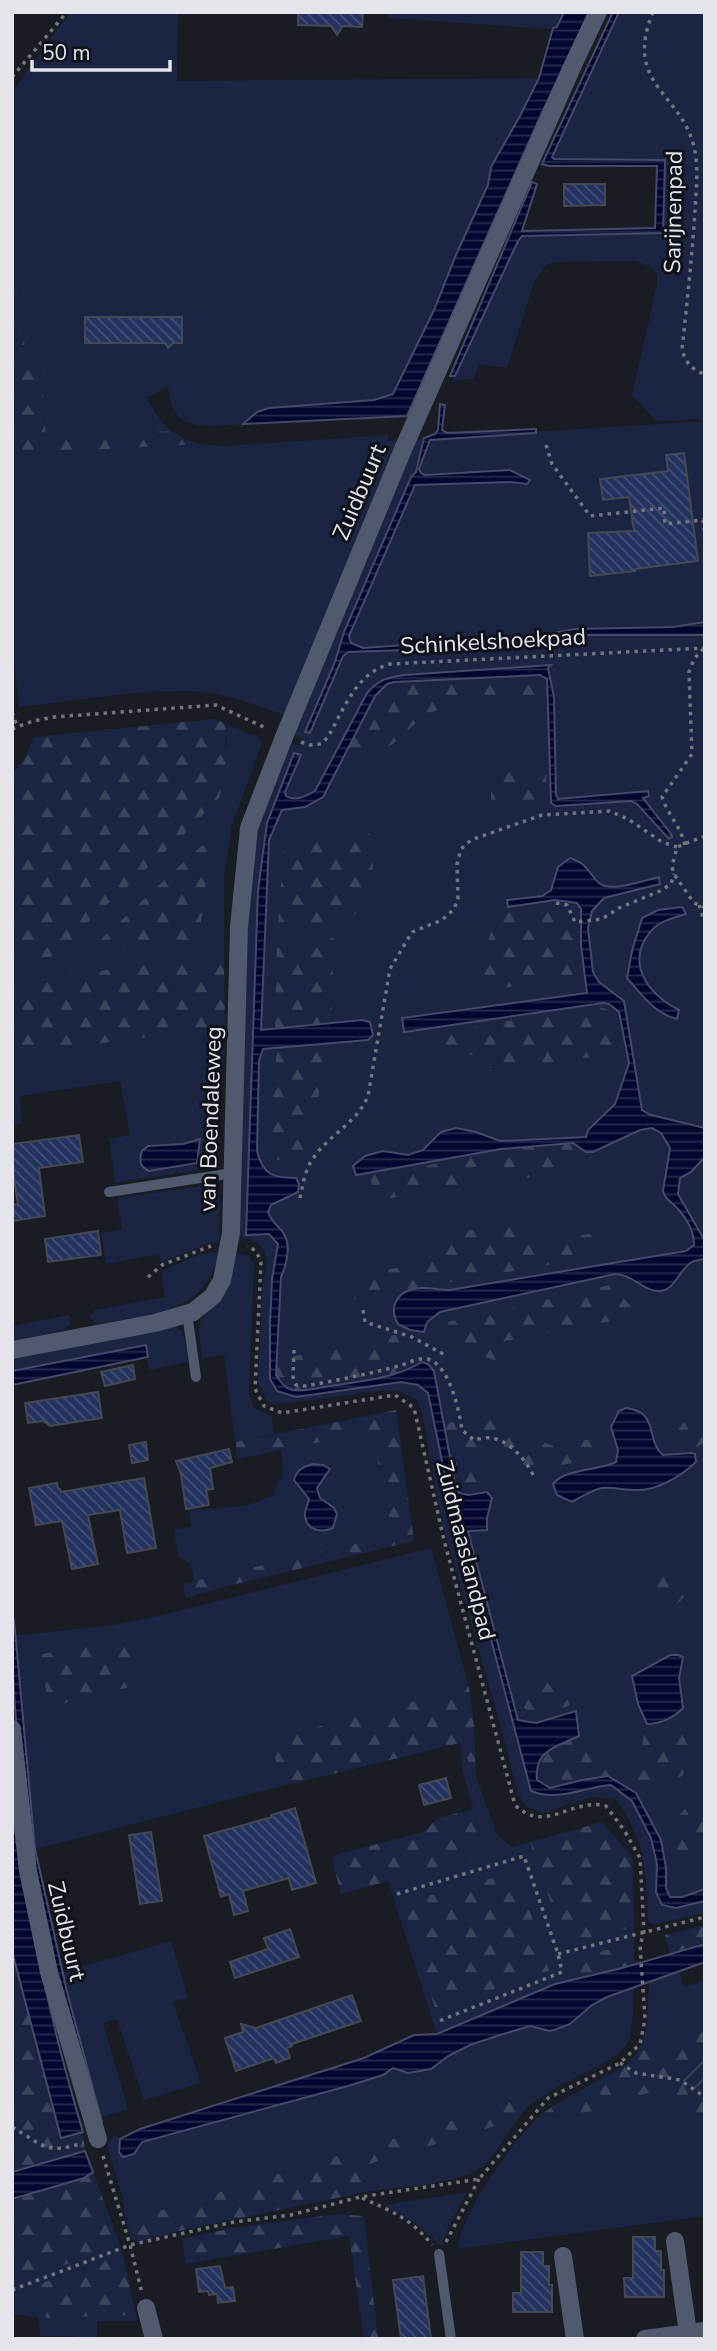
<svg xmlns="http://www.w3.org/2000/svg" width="717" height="2351" font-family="'Nunito Sans',sans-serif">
  <defs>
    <pattern id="forest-firs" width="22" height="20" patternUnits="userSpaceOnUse" patternTransform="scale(1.75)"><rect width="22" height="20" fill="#1b2442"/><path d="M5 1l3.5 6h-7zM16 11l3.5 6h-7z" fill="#3c445d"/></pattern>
    <pattern id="garden-furrows" width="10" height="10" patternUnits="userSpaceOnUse" patternTransform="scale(1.75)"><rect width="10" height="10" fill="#1b2442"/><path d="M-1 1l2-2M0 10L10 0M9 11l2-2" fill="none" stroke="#3c445d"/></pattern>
    <pattern id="water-rules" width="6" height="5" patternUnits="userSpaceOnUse" patternTransform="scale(1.75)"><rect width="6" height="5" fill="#030630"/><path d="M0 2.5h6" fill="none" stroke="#282a4e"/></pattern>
    <pattern id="building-back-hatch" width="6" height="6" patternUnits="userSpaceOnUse" patternTransform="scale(1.75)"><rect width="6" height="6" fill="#24325f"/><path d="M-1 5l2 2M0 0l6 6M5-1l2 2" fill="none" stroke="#445076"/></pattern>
  </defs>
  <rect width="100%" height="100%" fill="#191c23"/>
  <g fill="#1b2442" fill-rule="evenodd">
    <path d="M70,12H178L177,81L539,78L520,116L491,167L488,185L456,255L434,310L393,395L374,400L269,408L257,412L243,424C221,425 186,433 173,409C170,402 169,394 168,386L147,398C154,411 160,422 172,431L46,438L40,364H26L19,274H12V92Z"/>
    <polygon points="388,12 564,12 557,27 550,29 388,18"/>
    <polygon points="619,12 705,12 705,419 656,421 632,395 657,285 657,275 653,268 636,261 554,262 546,265 534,282 507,368 479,364 474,378 452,381 518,240 522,236 662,232 665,160 554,159 552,157"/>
    <path d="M705,421V1913L657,1924H652L648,1920C646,1874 646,1836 615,1799L591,1797L543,1813L527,1807L518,1795L502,1731L442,1522L423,1417L417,1400L401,1392L385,1390L274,1405L267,1402L258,1382L262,1290L267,1261L264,1251L258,1243L237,1235L249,891L254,838L290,742L299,746L303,739L292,733L297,719C262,708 224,691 186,691C131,690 74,701 19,707L12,637V454L201,444L225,446L389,435L387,441Z"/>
    <polygon points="226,724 258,737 262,743 232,825 224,878 224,955 12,982 12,961 57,955 90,920 227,745"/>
    <path d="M225,1027L219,1161L212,1168L115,1183L109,1139L130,1135L120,1081L20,1096L22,1123L12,1125V1055ZM200,1139L197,1163L174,1167H142L140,1162L142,1151L149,1146L183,1144Z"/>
    <polygon points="215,1184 220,1190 219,1243 208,1244 161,1262 159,1254 106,1264 101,1233 122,1229 117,1198"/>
    <path d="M219,1251C206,1315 152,1313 98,1324L91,1319L90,1316L95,1310L165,1297L161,1271L198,1255Z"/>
    <polygon points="236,1253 248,1256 254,1264 249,1393 254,1408 272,1416 274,1434 235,1442 224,1355 202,1358 199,1334 201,1319 217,1301"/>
    <polygon points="69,1315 72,1319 71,1324 63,1330 12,1341 12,1326"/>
    <polygon points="165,1327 176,1327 183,1332 188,1362 149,1370 145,1345 12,1371 12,1359"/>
    <polygon points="370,1432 373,1438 393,1535 194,1581 191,1564 178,1556 174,1529 191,1527 189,1510 246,1506 272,1496 283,1474 281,1450"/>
    <polygon points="431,1548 469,1687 271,1739 283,1786 35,1849 12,1674 12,1636 113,1625 149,1618"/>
    <polygon points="461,1743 476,1777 497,1835 512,1847 530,1842 565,1944 634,1927 634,1942 572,1960 571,1963 579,1980 555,1985 437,2034 388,1881 486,1854 462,1769"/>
    <polygon points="171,1941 188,1997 173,2002 201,2083 144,2100 117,2019 103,2023 128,2109 99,2118 59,1973"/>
    <polygon points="679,1971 684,1987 705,1980 705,2030 638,2052 647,2025 649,1982"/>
    <path d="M634,1987C633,2003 634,2021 630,2037C625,2059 573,2077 554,2089L126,2221L123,2199L107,2145L114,2135L120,2139L119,2152L134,2154L142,2142L348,2086L383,2075L393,2068L408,2073L430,2069L448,2056L470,2045L500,2035L530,2026L550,2031L557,2029L570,2024L592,2005Z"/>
    <path d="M654,2090L705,2139V2216L457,2249C466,2204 508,2149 539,2116L583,2114Z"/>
    <path d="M518,2119C506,2134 496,2155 482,2167C461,2184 393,2188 365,2192L364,2169L366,2165Z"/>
    <polygon points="467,2192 447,2230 442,2246 415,2223 384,2205"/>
    <polygon points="120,2245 123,2255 36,2285 46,2318 136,2315 136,2321 97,2321 97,2339 75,2339 74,2336 40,2336 38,2318 12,2314 12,2278 42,2273"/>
  </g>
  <g fill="url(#forest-firs)">
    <polygon points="12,274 19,274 26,363 40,364 46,437 172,431 188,441 201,444 12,454"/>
    <polygon points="540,675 547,679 547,699 515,703 490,700 455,703 425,715 393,744 367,757 344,758 375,696 387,684"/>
    <polygon points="215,719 226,724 225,774 219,798 181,837 90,920 57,956 12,961 12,774 26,756 34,737"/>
    <polygon points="546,764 547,802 496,805 491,800 491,771 497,768"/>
    <path d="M370,833C371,849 374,866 373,882C371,928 313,925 280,927L278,925L284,844L290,838Z"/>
    <polygon points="208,842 211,842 199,939 97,951 93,950 96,944 199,848"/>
    <polygon points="552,904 575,943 578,977 482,991 477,973 498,912"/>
    <polygon points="334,938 331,1022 275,1029 277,944"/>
    <polygon points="224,955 225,1027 12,1055 12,982"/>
    <polygon points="595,1006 610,1010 613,1020 615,1053 503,1071 483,1071 475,1056 443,1048 439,1043 446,1032"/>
    <polygon points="329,1043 313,1122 299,1165 267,1157 277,1048"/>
    <path d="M571,1138L575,1169L515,1180C502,1153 470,1159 461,1185L376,1201L369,1173L414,1169L501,1149Z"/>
    <path d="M511,1226L534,1241L597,1233L600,1256L347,1300L346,1277C370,1272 406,1268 427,1260C439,1256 444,1247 452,1239C467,1226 493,1227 511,1226Z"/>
    <polygon points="610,1285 631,1306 627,1318 505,1341 504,1347 507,1361 502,1363 469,1351 450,1336 448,1322"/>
    <path d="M396,1335L411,1368L399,1373C380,1378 303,1395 288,1389C276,1384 276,1371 276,1360Z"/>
    <polygon points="396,1410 414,1541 220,1588 186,1598 183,1589 185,1584 194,1581 393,1535 373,1438 370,1432 237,1459 236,1442"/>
    <path d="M705,1412V1442L690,1451L677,1445L674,1440C680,1424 688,1415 705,1412Z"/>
    <polygon points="499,1417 507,1432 554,1446 582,1440 598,1440 605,1452 589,1460 529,1471 516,1463 487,1454 480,1460 489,1490 468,1495 459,1493 455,1484 443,1423"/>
    <path d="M676,1570H689C692,1592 682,1605 662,1611L650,1600L654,1579Z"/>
    <polygon points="136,1635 137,1685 50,1707 38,1655"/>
    <path d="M569,1675L575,1677L579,1686C577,1694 574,1702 568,1706C563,1709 531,1712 527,1710C523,1708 522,1704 520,1701L524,1688L544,1679Z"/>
    <polygon points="469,1687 474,1725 476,1777 460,1743 283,1786 270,1739"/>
    <path d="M669,1727L682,1734L691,1751L689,1763L682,1776L636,1793L608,1776L582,1780L550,1788L537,1780C534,1750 556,1747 579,1736L589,1753L629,1765L639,1761L644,1734L657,1728Z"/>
    <polygon points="705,1801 705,1854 691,1863 686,1878 670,1845 671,1829 675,1819 688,1806"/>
    <polygon points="473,1809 486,1854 341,1894 332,1860 335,1855 423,1832 438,1818"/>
    <polygon points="602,1822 631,1855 633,1862 634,1927 565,1944 530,1842"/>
    <polygon points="517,1871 549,1971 435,2008 403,1903"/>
    <polygon points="705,1925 705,1944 670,1954 665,1935"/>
    <polygon points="634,1942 634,1965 579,1980 571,1963 571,1960"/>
    <polygon points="12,1951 61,2138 83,2132 85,2151 12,2172"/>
    <polygon points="705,2030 705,2061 679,2069 677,2077 705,2096 705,2139 654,2091 583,2114 539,2116 561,2101 626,2065 638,2052"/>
    <polygon points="554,2089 528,2106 518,2119 366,2165 364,2169 365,2192 174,2232 140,2242 131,2238 126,2221"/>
    <polygon points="93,2172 120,2245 42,2273 12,2278 12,2199 84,2178"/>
    <polygon points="338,2214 364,2216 378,2339 364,2339 349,2236 185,2264 182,2239 232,2228"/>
    <polygon points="123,2255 136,2315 46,2318 36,2285"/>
  </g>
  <polygon fill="url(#garden-furrows)" points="705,2061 705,2096 676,2077 679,2069"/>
  <g fill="url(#water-rules)" stroke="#464968" stroke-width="2">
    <polygon points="564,12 589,12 540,117 407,416 243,424 257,412 269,408 374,400 393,394 434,310 456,255 488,185 491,167 520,116 539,78 553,28 557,27"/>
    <polygon points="613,12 619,12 552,157 554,159 665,160 663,233 522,236 518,241 455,376 450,376 532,182 537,184 522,231 655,228 657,166 549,166 542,164"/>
    <polygon points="440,404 445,405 442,430 447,433 536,429 536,433 430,440 419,469 421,473 425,475 510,470 530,480 527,484 511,482 415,485 349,636 351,643 363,648 542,635 575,629 673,627 705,622 705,635 577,635 542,645 349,652 343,656 310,733 305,732 335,662 344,632 411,477 416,472 424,438 435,434 438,430"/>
    <path d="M551,665L548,668L554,697L556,795L558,799L648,791L649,796L643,798L671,834L672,837L669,839L637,804L631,801L556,806L551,803L547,679L540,675L394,682L387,684L375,696L323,797L305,807L282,810L269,840L261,1030L362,1020L370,1022L373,1035L368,1040L263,1049L259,1061L257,1151C263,1175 273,1178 296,1178L299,1184L298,1192L271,1205L268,1212C271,1221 276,1224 282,1231C292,1243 287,1264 281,1277L276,1375C280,1381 284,1388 292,1390C304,1392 318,1388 330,1386C362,1381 394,1379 422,1362L428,1364L434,1371L455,1484L459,1493L468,1495L487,1492L492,1498L487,1518V1530L468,1531L518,1720L536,1723L576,1711L579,1736C556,1747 534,1750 537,1780L550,1788L582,1780L608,1776L636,1793L661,1840L666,1868V1888L670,1897H682L705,1889V1901L676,1908L662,1905L656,1892L657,1864L651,1838L632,1801L611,1785C584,1787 558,1802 531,1791L464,1537L454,1519L428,1393L418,1385L401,1382L296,1397L277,1391L270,1379V1323L272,1279L278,1244L269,1234L246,1235L258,890L267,823L294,753L301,755L285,792L286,796C295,802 307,796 315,791L367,693C379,679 387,678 404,675Z"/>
    <path d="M570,858C590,865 586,871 599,883C611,893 644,880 659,877L660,884L604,898L592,911L588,928L593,972L599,982L624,1001L642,1110L651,1115L705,1128V1157L691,1172L680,1178L678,1194L705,1241V1259C699,1260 693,1260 689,1264C680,1271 673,1290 661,1291C645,1293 633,1274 615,1274L440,1312L427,1322L424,1332L410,1330L398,1324C389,1309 395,1293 414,1289C424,1286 438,1290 449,1290L686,1251L694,1245C694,1231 687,1219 678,1209C672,1202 665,1200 663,1191L670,1148L661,1133L652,1128L640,1130L593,1152H586L573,1143L501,1149L356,1175L353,1166L365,1156L383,1151L408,1155L423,1150L441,1132L456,1128L476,1132L500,1141L586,1137L588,1130L615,1104L629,1063L619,1012L609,1004L603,1003L404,1032L402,1018L587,993L581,945V909L577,903L555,900L508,907L507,900L542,896L551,890L558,867Z"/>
    <path d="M682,907L686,914C674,918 659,921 651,931C624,963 649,995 679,1010L677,1019C654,1013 642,995 627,978L632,951L642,918L658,910Z"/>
    <path d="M200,1139L197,1163L149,1171C139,1166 139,1161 142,1151L148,1146L183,1144Z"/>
    <polygon points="146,1345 148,1357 12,1385 12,1371"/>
    <path d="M626,1408C660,1412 645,1440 663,1455L691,1453L695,1454L696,1462C681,1476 657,1491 636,1490C624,1490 615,1487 602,1488C591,1490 582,1497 572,1502L557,1495L553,1484C566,1468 598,1471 616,1462L618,1450L611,1427L619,1411Z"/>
    <path d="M313,1464L323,1465L330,1469L317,1488L320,1498L334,1508L337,1514L333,1528C322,1533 307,1531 305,1516C304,1510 308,1505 309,1499L294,1480C297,1469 303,1467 313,1464Z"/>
    <path d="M14,1620L35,1849L68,1996L102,2122L99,2124C86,2078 71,2032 60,1985C31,1869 12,1742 12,1622Z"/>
    <path d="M670,1655H678L683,1657L679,1678L683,1708C675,1717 660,1724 647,1724L638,1704L632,1676Z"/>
    <path d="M12,1810C29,1918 51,2027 83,2132L61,2138L12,1951Z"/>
    <polygon points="705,1944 705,1962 607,1997 592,2005 570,2024 557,2029 550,2031 530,2026 500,2035 470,2045 448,2056 431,2069 408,2073 393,2068 383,2075 348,2086 142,2142 134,2154 123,2157 119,2152 120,2139 140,2129 364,2058 414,2035 437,2034 555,1984 622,1968"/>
    <polygon points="85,2151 93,2172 84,2178 12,2199 12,2172"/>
  </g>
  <g fill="url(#building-back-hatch)" stroke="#454851" stroke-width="2">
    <polygon points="298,12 363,12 362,27 343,26 337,35 331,26 298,25"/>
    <polygon points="564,184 605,184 605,205 564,206"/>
    <polygon points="85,317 182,317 182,343 173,343 168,348 165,343 85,343"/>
    <polygon points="684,453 698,561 635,569 635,571 590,576 588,533 634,531 629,497 603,500 600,479 668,471 666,455"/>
    <polygon points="79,1135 83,1162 39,1168 45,1216 12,1221 12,1205 18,1204 12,1165 12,1144"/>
    <polygon points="98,1231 101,1255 48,1262 45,1239"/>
    <polygon points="133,1365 135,1379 105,1386 101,1372"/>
    <polygon points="98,1392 102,1418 50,1426 43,1421 28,1423 25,1403"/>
    <polygon points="146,1442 148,1460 132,1463 129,1445"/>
    <polygon points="229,1449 232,1462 210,1468 213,1489 206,1490 209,1505 186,1509 181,1474 176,1461"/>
    <polygon points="144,1478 156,1548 127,1553 120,1510 88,1515 98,1564 72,1569 62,1521 36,1525 29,1488 57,1483 58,1489 60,1489 61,1492"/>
    <polygon points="446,1778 451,1798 424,1805 419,1785"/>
    <polygon points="295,1808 316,1883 292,1890 289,1878 243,1891 248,1911 234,1915 229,1894 221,1897 204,1836 272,1817 271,1815"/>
    <polygon points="151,1832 162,1901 140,1904 129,1835"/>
    <polygon points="290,1929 299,1957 235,1978 230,1962 268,1949 264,1938"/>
    <polygon points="352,1995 361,2021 292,2044 292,2046 287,2048 290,2058 276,2063 274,2058 236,2071 225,2038 243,2032 241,2024 256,2028"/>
    <polygon points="633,2237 655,2237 655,2251 661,2251 661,2270 664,2270 664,2297 625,2297 624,2278 633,2278"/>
    <polygon points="521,2252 543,2252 543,2266 549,2266 549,2285 552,2285 552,2312 513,2312 513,2293 521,2293"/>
    <polygon points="220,2266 225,2288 233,2287 235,2301 218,2303 217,2294 209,2295 208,2291 199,2292 196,2269"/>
    <polygon points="423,2276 431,2339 401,2339 393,2280"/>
  </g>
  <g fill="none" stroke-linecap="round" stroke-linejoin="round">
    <g stroke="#72757b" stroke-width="3.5" stroke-dasharray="3.5 5" stroke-linecap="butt">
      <path d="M653,12C623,85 681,92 694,147C699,167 696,190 695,211C692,257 687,303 682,349C686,364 691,368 705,375"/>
      <polyline points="12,77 67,12"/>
      <polyline points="546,445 552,464 590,516 664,508 665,524 703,520 705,534"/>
      <polyline points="12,712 17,726"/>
      <polyline points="12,729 33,721 54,717 216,705 268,729"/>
      <path d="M301,742L310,745L321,744L328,737C344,709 356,673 390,664L705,648"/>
      <polyline points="705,836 677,847 672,867 674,874 694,903 705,907"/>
      <path d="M685,845C681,827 668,815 662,797L692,754L689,672L694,659L704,648"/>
      <polyline points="556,903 567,905 575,922 602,919 619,908 660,891 671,884 674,874"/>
      <polyline points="699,905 705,923"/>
      <path d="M300,1198C303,1184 305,1169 314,1157C330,1134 357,1123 368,1096L390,969L412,932L442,920L454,909L458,899L457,864L461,849L471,840L542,815L609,811L628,819L662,842L677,847"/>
      <polyline points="148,1277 162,1265 211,1246"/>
      <polyline points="363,1310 365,1322 412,1337 445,1355"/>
      <path d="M294,1350L293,1377L296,1385L306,1386C338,1380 370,1374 402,1365C410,1362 420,1357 428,1359C450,1366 459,1410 462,1430L474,1440C479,1439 486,1437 492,1438C510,1441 527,1461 534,1477"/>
      <polyline points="397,1894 524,1856 558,1954 562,1972 439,2021"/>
      <polyline points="558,1954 705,1917"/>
      <polyline points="620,2063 636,2073 680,2080 705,2097"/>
      <path d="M12,2127C44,2145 44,2155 83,2143"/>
      <polyline points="103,2156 130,2245 142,2293"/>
      <path d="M362,2198C391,2211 412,2219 432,2245"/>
      <polyline points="446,2242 479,2179"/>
      <path d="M12,2290L130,2245L234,2222L291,2215L360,2197L479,2179L548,2098L620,2063L640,2044L645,2019L640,1945L644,1932L640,1858L624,1830L606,1806C571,1797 546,1835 515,1805L444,1540L414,1408L395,1395L282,1413L264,1406L255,1389L261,1262L256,1251L247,1246"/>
    </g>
    <g stroke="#51596f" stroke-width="10">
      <polyline points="109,1192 233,1173"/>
      <polyline points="187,1313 196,1377"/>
      <polyline points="439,2254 451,2339"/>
    </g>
    <g stroke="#51596f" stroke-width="18">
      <polyline points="12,1350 155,1323 193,1312 213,1296 222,1280 231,1233 239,927 249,828 284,737 404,447 573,65 598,12"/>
      <polyline points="12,1729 28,1871 49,1972 98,2139"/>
      <polyline points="675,2241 688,2333"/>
      <polyline points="563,2256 575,2339"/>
      <polyline points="146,2308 154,2339"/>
      <polyline points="645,2339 705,2331"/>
    </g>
  </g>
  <g text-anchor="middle" stroke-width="6" stroke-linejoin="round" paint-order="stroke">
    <g font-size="23" fill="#e3e5ea" stroke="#10121a">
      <text transform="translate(673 212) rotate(-89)" y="8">Sarijnenpad</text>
      <text transform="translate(359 492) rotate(-67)" y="8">Zuidbuurt</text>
      <text transform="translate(493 641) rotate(-3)" y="8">Schinkelshoekpad</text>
      <text transform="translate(210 1119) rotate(-88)" y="8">van Boendaleweg</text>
      <text transform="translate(466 1550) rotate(76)" y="8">Zuidmaaslandpad</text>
      <text transform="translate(67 1931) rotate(77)" y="8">Zuidbuurt</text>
    </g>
  </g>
  <rect width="717" height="2351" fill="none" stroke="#e3e5ea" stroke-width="28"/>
  <path d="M32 60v10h138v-10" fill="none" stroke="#e3e5ea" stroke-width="3.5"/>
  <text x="42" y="60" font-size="21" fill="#e3e5ea" stroke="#10121a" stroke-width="5" paint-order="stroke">50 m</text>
</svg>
